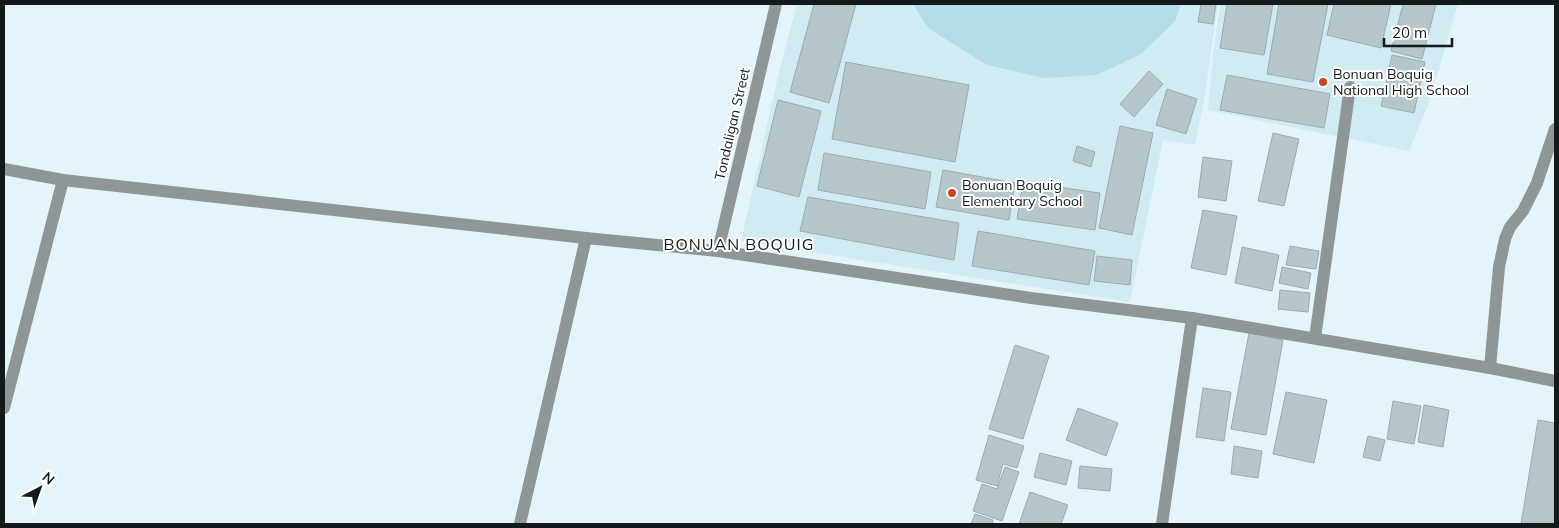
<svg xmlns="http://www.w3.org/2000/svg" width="1559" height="528" font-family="Mulish,sans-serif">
  <rect width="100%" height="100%" fill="#e3f5fa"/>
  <g fill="#d0ebf2">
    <polygon points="797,4 1218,4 1204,101 1195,145 1163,140 1130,302 741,241 779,72"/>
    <polygon points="1220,4 1458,4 1427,108 1409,151 1208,110 1213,55"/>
  </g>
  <polygon fill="#b5dde8" points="913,4 1181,4 1175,21 1141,54 1097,75 1044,78 987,65 928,28"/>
  <g fill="#b6c7cc" stroke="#9babb0">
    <polygon points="814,4 856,4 829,103 790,92"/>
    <polygon points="1201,4 1216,4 1213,24 1198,22"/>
    <polygon points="1227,4 1273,4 1264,55 1220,48"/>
    <polygon points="1279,4 1328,4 1313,82 1267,74"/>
    <polygon points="1334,4 1391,4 1381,48 1327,35"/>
    <polygon points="1403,4 1436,4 1422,59 1391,51"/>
    <polygon points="1392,55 1425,62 1414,113 1381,106"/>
    <polygon points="846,62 969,85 955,162 832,139"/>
    <polygon points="1149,71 1163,84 1134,117 1120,104"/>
    <polygon points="1227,75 1330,94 1324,128 1220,110"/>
    <polygon points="1167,89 1197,99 1186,134 1156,125"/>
    <polygon points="778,100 821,111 799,197 757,186"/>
    <polygon points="1120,126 1153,133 1132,235 1099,228"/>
    <polygon points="1273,133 1299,139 1284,206 1258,201"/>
    <polygon points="1077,146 1095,152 1091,167 1073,161"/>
    <polygon points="824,153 931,172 925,209 818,190"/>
    <polygon points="1203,157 1232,161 1226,201 1198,197"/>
    <polygon points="943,170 1015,183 1009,220 936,207"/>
    <polygon points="1023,182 1100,193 1095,230 1017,219"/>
    <polygon points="808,197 959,223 954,260 800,231"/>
    <polygon points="1203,210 1237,216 1226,275 1191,268"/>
    <polygon points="978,231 1095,251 1089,285 972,266"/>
    <polygon points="1290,246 1319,251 1316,269 1286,265"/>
    <polygon points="1242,247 1279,255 1272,291 1235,283"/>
    <polygon points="1097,256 1132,260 1130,285 1094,281"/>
    <polygon points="1282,267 1311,273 1308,289 1279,283"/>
    <polygon points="1280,290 1310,293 1308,312 1278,309"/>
    <polygon points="1249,333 1283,340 1266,435 1231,429"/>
    <polygon points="1015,345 1049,356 1023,439 989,429"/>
    <polygon points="1203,388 1231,392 1224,441 1196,437"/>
    <polygon points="1286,392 1327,400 1314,463 1273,454"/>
    <polygon points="1393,401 1421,406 1414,444 1387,439"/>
    <polygon points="1424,405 1449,410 1443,447 1418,442"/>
    <polygon points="1078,408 1118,423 1106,456 1066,440"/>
    <polygon points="1538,420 1555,423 1555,524 1521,524"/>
    <polygon points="989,435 1024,446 1017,468 1003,464 997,486 976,480"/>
    <polygon points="1368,436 1385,440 1380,461 1363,457"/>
    <polygon points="1234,446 1262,451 1258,478 1231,474"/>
    <polygon points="1040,453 1072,461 1066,485 1034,477"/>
    <polygon points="1080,466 1112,469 1110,491 1078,488"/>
    <polygon points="1005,467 1019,472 1002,521 973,511 982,484 997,489"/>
    <polygon points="1030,492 1068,505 1061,524 1019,524"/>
    <polygon points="975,514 993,520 992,524 971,524"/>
  </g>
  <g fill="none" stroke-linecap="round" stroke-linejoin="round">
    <g stroke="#8f9698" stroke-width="12">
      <polyline points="4,169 63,180 586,238 718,251 1031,298 1192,318 1490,368 1555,381"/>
      <polyline points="718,251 776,4"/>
      <polyline points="1315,338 1350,87"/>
      <polyline points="1490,368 1499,267 1505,239 1510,227 1523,211 1537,183 1555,129"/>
      <polyline points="4,408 63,180"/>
      <polyline points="520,524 586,238"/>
      <polyline points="1162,524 1192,318"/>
    </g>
  </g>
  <g fill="#ce461a" stroke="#fff" stroke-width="2">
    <circle cx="1323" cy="82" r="5"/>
    <circle cx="952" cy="193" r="5"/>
  </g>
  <g text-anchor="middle" stroke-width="4" stroke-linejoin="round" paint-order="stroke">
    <g font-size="14" fill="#141a1c" stroke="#fff" text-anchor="start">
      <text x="1333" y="79">Bonuan Boquig<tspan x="1333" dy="16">National High School</tspan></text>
      <text x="962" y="190">Bonuan Boquig<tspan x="962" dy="16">Elementary School</tspan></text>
    </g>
    <g font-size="14" fill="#141a1c" stroke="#fff">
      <text transform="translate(732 124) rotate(-77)" y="5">Tondaligan Street</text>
    </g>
    <g font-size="16" letter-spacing="1" fill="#141a1c" stroke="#fff">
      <text x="739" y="250">BONUAN BOQUIG</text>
    </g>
  </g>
  <rect width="1559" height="528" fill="none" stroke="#141a1c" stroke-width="10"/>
  <g transform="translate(40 488) rotate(41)" stroke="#ffffff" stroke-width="4" paint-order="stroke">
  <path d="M0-4L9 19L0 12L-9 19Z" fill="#141a1c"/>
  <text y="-8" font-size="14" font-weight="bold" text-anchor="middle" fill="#141a1c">N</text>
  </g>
  <path d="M1384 38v8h68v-8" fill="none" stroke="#141a1c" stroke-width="2.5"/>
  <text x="1392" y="38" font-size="15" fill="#141a1c" stroke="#ffffff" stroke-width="4" paint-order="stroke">20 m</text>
</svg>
